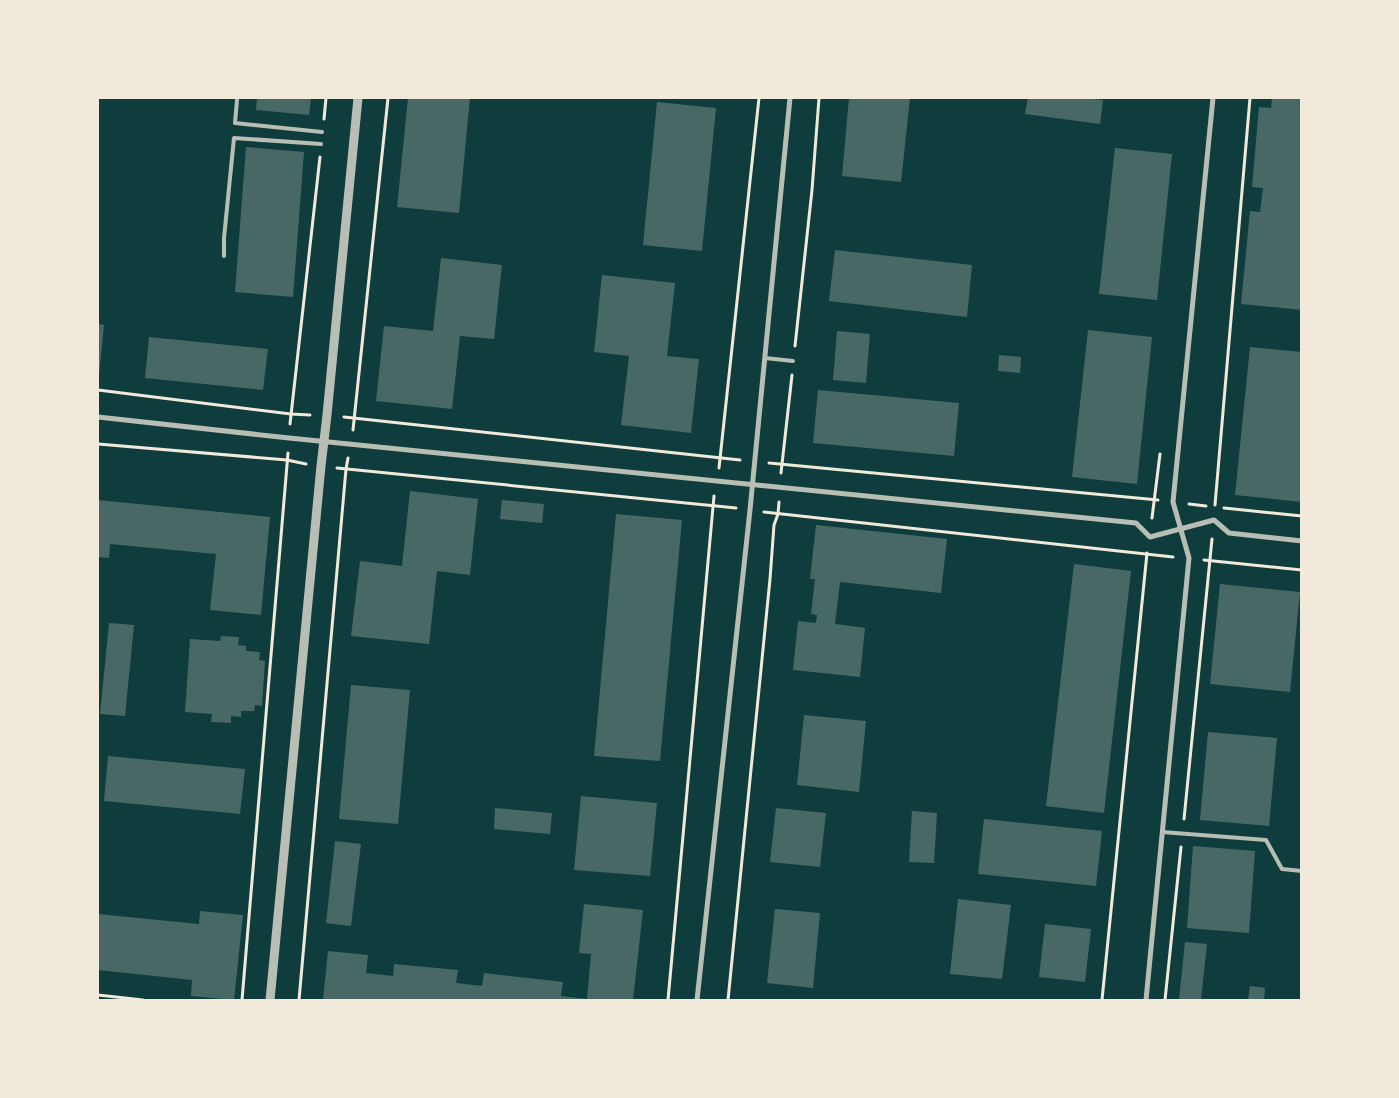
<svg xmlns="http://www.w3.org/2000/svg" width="1399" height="1098" font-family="Figtree,sans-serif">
  <rect width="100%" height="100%" fill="#0f3d3e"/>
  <g fill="#486865">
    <polygon points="257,98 311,98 309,115 256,110"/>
    <polygon points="408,98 470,98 459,213 397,207"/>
    <polygon points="849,98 910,98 901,182 842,176"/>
    <polygon points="1028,98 1082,98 1103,100 1100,124 1025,114"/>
    <polygon points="1272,98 1302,98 1302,310 1241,304 1250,211 1260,212 1263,188 1252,187 1259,107 1271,108"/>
    <polygon points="657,102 716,108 702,251 643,245"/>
    <polygon points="246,147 304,152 293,297 235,292"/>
    <polygon points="1115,148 1172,154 1157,300 1099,294"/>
    <polygon points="835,250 972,265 967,317 829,301"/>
    <polygon points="441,258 502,265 494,339 460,336 452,409 376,401 384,326 433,331"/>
    <polygon points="602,275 675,283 667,356 699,359 691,433 621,425 629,356 594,352"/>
    <polygon points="98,324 104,325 99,376 98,376"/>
    <polygon points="1088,330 1152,337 1137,484 1072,477"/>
    <polygon points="837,331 870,334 866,383 833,380"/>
    <polygon points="149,337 268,349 263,390 145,378"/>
    <polygon points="1250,347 1302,352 1302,502 1235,495"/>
    <polygon points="999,355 1021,357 1020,373 998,371"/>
    <polygon points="818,390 959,403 954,456 813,443"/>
    <polygon points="410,491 478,499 470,575 437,571 429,644 351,636 360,561 402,566"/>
    <polygon points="98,500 270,517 261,615 210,610 216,554 110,544 109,558 98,557"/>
    <polygon points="502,500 544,504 542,523 500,519"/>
    <polygon points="616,514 682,520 660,761 594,756"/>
    <polygon points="816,525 947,539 941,593 840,582 835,624 865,628 860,677 793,670 798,621 816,623 817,615 811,614 815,579 810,579"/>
    <polygon points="1074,564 1131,571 1104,813 1046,806"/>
    <polygon points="1220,584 1300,592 1290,692 1210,684"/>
    <polygon points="109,623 134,625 125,716 100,714"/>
    <polygon points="221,636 239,637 238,645 246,646 246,651 260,652 259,660 265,661 262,706 255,705 254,711 241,711 241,717 231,716 231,723 211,722 212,714 185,712 190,639 220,641"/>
    <polygon points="351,685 410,690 398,824 339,819"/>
    <polygon points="804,715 866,721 859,792 797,785"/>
    <polygon points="1208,732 1277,738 1269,826 1200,820"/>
    <polygon points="108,756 245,769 240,814 104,801"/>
    <polygon points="581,796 657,803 650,876 574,870"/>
    <polygon points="495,808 552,813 550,834 494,829"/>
    <polygon points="776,808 826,813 820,867 770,862"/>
    <polygon points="912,811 937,813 934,863 909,862"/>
    <polygon points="984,819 1102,831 1096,886 978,874"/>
    <polygon points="335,841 361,844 351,926 326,923"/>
    <polygon points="1193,846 1255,851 1249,933 1187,928"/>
    <polygon points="958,899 1011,905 1002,979 950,974"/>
    <polygon points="584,904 643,910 633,1000 323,1000 328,951 368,955 366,973 393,976 394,964 458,970 456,983 482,986 484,973 563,982 561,996 587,999 591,954 579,953"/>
    <polygon points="775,909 820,913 813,988 767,983"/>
    <polygon points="200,911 243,915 234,1000 191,996 192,980 98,970 98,914 199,924"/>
    <polygon points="1045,924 1091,929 1085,982 1039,977"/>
    <polygon points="1185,942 1207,944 1201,1000 1179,1000"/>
    <polygon points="1250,986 1265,988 1264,1000 1248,1000"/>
  </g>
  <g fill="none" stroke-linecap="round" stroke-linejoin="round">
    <g stroke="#f1e9da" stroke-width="3">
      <polyline points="324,119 326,98"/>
      <polyline points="795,346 812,190 819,98"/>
      <polyline points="98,390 291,414 310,415"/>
      <polyline points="344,417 740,460"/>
      <polyline points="290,424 320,157"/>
      <polyline points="353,430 388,98"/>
      <polyline points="98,444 287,460 306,464"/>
      <polyline points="769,463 1158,500"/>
      <polyline points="337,468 736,508"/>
      <polyline points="719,468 759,98"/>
      <polyline points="781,473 792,375"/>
      <polyline points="1189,504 1206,506"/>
      <polyline points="1215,505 1250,98"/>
      <polyline points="1224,508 1302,516"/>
      <polyline points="764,512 1173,557"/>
      <polyline points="1152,518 1160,454"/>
      <polyline points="1204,560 1302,570"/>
      <polyline points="1184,819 1212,539"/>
      <polyline points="98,995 143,1000"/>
      <polyline points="242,1000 288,453"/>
      <polyline points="299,1000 346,469 348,458"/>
      <polyline points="668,1000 714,496"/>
      <polyline points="728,1000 770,579 774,525 778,514 779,502"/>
      <polyline points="1102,1000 1147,553"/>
      <polyline points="1165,1000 1181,847"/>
    </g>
    <g stroke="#b8beb3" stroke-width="4">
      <polyline points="237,100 235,123 322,132"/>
      <polyline points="224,256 224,238 234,138 321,144"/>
      <polyline points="765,358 793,361"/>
      <polyline points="1162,832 1266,840 1282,869 1302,871"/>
    </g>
    <g stroke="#b8beb3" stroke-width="5">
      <polyline points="98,417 289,438 1136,523 1150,537 1214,520 1229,533 1302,541"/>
      <polyline points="697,1000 750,510 790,98"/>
      <polyline points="1146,1000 1189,558 1173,502 1213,98"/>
    </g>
    <polyline stroke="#b8beb3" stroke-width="9" points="270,1000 321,466 327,415 358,98"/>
  </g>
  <rect width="1399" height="1098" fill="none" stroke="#f1e9da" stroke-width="198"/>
</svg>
